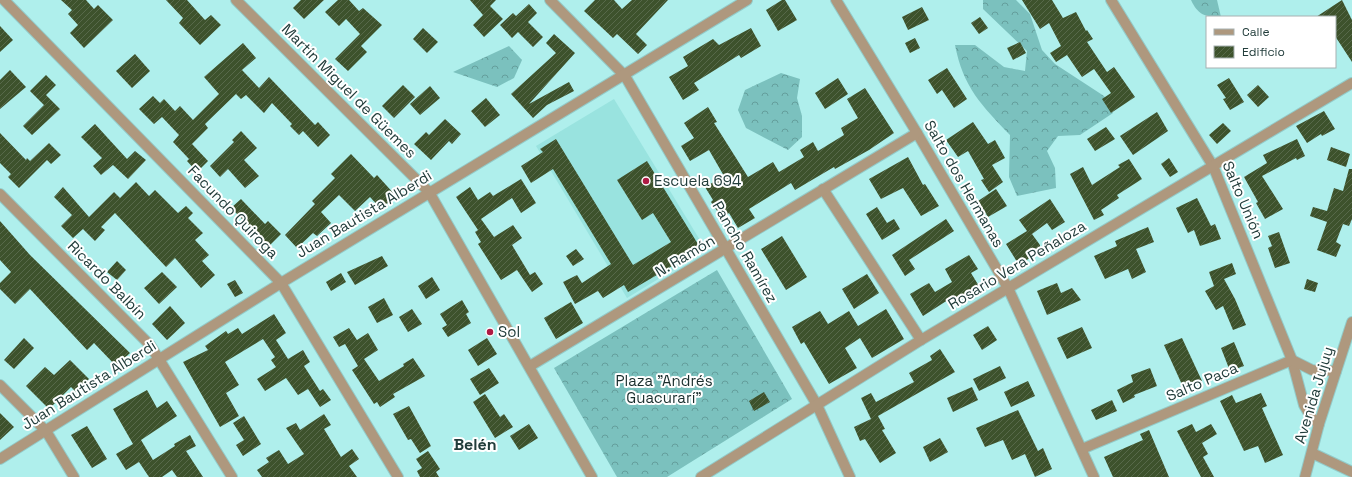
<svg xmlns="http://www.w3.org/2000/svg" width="1352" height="477" font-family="'Space Grotesk',sans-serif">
  <defs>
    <pattern id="forest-crowns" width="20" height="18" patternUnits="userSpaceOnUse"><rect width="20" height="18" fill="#7bc1be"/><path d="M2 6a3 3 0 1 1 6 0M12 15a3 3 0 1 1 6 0" fill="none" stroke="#649e9c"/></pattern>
    <pattern id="building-hatch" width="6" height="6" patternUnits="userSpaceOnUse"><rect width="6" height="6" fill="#3d522c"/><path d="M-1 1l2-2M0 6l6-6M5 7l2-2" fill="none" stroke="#57694a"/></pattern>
  </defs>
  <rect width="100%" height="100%" fill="#afefec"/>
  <polygon fill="#99e3df" points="614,99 706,250 627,298 536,146"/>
  <g fill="url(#forest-crowns)">
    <path d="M983,0H1016L1030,14L1042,50L1055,64L1104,96L1113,113L1080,135L1058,136L1047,151L1055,168L1056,188L1017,196L1009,177L1010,135C982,106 963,87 955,45H975L1004,67L1025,71L1027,51L983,9Z"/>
    <path d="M1191,0H1217L1221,17C1205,17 1198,15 1191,0Z"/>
    <polygon points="509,46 522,60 514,78 497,87 453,72"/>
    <polygon points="781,73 800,79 797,98 802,116 802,137 788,150 746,128 738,110 745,90"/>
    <polygon points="717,270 792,399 667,477 617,477 554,368"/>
  </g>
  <g fill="url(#building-hatch)">
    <polygon points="61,0 86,0 94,9 98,5 113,20 84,48 70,33 78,25 68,14 72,10"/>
    <polygon points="166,0 187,0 205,20 211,15 221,25 200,45 179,23 183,18"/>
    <polygon points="301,0 324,0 304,19 293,8"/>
    <polygon points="338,0 349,0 359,11 363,8 382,25 361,46 367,52 348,71 335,59 360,34 346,19 339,26 325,12"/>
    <polygon points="470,0 496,0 490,6 503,19 484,37 473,25 483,15"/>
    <polygon points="595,0 614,0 622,9 632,0 668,0 636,34 647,45 638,54 617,34 613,38 584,11"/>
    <polygon points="782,0 785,0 797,20 778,31 766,10"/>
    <polygon points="1022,0 1052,0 1063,18 1076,12 1086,31 1087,30 1093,39 1087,42 1107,72 1114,67 1135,97 1111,113 1102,99 1111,93 1094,69 1082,77 1067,55 1056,62 1050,53 1061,46 1049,23 1040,29"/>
    <polygon points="1342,0 1352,20 1352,62 1335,36 1335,17 1316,17"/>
    <polygon points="529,4 537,13 528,22 543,37 533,47 518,32 512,38 500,25 513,13 516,16"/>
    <polygon points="922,7 929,20 908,30 902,17"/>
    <polygon points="980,17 988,28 979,34 971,23"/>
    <polygon points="0,26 13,40 0,52"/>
    <polygon points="423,28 438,42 427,53 413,39"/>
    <polygon points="751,28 761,46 741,58 739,55 694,83 699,90 683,100 669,77 688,66 683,57 713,39 719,45"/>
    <polygon points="554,34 575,53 529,104 569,82 574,91 547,105 533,118 511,94 556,53 546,43"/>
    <polygon points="915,38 920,48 910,53 905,43"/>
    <polygon points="1020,42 1026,53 1013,60 1007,48"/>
    <polygon points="243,43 256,58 242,70 259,88 269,77 315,125 318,122 330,135 318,147 303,131 299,135 290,126 292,124 272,103 264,113 246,95 241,99 236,94 205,124 208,128 192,144 208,161 197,172 187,161 189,159 173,142 179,135 162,117 154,124 139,109 153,96 160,103 164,99 175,111 180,106 193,120 219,94 204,77"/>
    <polygon points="135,54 150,71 132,88 116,71"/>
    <polygon points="947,68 967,99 954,108 942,90 937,94 928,80"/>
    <polygon points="10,70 26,87 0,109 0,80"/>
    <polygon points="46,75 56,85 46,95 60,109 32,135 23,126 44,105 30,91"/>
    <polygon points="838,78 848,94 825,109 815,93"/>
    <polygon points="1229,78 1244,102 1230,110 1223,99 1226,98 1217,85"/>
    <polygon points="403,85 415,97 394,118 382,106"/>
    <polygon points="1258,85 1269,97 1258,107 1247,95"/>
    <polygon points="430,86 440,98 420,115 410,104"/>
    <polygon points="865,88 894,133 869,150 835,169 834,167 795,190 791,183 749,209 755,218 738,228 729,213 722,218 711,202 713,200 705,187 724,176 709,150 690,161 681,146 694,138 684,123 708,107 717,122 714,123 748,177 773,162 779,172 804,157 800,150 813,142 818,151 844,135 841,128 858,118 847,99"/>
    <polygon points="486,98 500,115 485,127 471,111"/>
    <polygon points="1324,111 1335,129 1322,136 1321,134 1307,143 1296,126"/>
    <polygon points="1157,112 1168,131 1133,155 1120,136"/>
    <polygon points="445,119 461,134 452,144 449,141 431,160 414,144 426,132 429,135"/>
    <polygon points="973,122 988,144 995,140 1005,158 992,165 1003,182 989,192 981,180 984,179 968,151 958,157 946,140"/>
    <polygon points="1223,123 1231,131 1217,144 1209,135"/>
    <polygon points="95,124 127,159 135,151 146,160 128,179 113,165 101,175 93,166 102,158 81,137"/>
    <polygon points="1106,127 1115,139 1095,151 1087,139"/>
    <polygon points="241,131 257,148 244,160 259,176 245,188 228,169 220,177 210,166 234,142 232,140"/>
    <polygon points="0,133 26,160 27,158 30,161 49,143 61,155 51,164 47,160 19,188 8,177 11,174 0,163"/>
    <polygon points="556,139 633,265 671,242 653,213 642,220 617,180 647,161 701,249 628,292 624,285 603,298 598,291 575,304 563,282 577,275 582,283 611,264 553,169 531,183 521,166 543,152 540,149"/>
    <polygon points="1297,139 1305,156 1297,160 1296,158 1262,176 1283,209 1265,219 1256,203 1258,202 1244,177 1267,163 1263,155"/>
    <polygon points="1331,147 1350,154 1346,167 1327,160"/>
    <polygon points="351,154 374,178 377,175 396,196 381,209 370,197 355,211 339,195 321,212 331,223 317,236 313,233 297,248 285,235 315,204 312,201 335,178 331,174"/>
    <polygon points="908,157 923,185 925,184 939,206 921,216 903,188 881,199 869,179"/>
    <polygon points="1169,158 1178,172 1170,177 1161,164"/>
    <polygon points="1129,159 1142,179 1117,195 1119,198 1101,210 1104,215 1094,220 1070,174 1083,167 1092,185 1120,167 1118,165"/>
    <polygon points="1349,169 1352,169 1352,219 1349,226 1343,224 1336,242 1341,245 1336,257 1317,250 1327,222 1310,216 1313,207 1327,211 1334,188 1343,191"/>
    <polygon points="521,179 536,203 521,213 512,198 481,219 494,237 513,225 522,238 512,245 530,275 535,272 543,284 532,292 517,270 501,280 478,244 481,242 475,232 478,230 456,197 470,187 478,200 490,192 493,196"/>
    <polygon points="136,182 149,196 155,190 178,213 186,206 193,213 188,218 203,233 195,240 209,255 202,261 215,275 201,288 175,258 166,267 115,213 101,227 105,230 95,241 83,229 73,238 61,226 72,215 54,197 63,187 89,217 114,192 120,198"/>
    <polygon points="996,189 1007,206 988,217 978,201"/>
    <polygon points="1197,198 1211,226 1215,224 1221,239 1200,246 1194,230 1188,233 1176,208"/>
    <polygon points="241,199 265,224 268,221 281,234 269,246 231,208"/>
    <polygon points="1050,199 1065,222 1052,230 1047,223 1032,234 1040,245 1040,248 1035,253 1036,254 1019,265 1006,244 1027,231 1019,220"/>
    <polygon points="877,207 887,223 894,219 900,229 882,240 866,214"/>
    <polygon points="946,219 954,231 909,260 915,269 905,276 892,255"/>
    <polygon points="0,221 30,255 130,353 116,366 94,343 87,350 30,289 15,304 0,289 0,283 11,272 0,260"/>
    <polygon points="1148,227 1154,242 1136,249 1146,272 1132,279 1128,269 1105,279 1094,256 1117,246 1115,241"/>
    <polygon points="1279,232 1290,263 1275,268 1268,248 1272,246 1268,236"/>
    <polygon points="782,236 807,277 786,290 761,249"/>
    <polygon points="576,249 584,259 573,266 566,256"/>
    <polygon points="969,255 978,269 971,273 982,291 965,302 962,297 954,302 951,298 923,316 910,294 929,283 935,292 952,282 945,269"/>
    <polygon points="382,256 388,266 355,285 347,272"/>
    <polygon points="117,261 126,270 117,280 107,272"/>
    <polygon points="1232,263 1236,274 1224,279 1235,299 1246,325 1233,330 1223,306 1216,310 1205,291 1214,286 1209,272"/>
    <polygon points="162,272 177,287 159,304 144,288"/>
    <polygon points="341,273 346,282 331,291 326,282"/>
    <polygon points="867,274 879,293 854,309 842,289"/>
    <polygon points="432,277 440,290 426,299 418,286"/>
    <polygon points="1307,279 1318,283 1315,292 1304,289"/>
    <polygon points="235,280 243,293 235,297 227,284"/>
    <polygon points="1057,283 1061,293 1072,288 1081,300 1047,315 1037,291"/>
    <polygon points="384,298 393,315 377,323 368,307"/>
    <polygon points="462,300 469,312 466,314 471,323 448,337 442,328 447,325 440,314"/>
    <polygon points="571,302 583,323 556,339 544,318"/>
    <polygon points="170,306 185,323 167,340 152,324"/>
    <polygon points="412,309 422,324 408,332 399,317"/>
    <polygon points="886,309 904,339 872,358 860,338 845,348 857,368 829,384 804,342 801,344 792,327 820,311 828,324 849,311 858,326"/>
    <polygon points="274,314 286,333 276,340 288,359 303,350 310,362 304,366 320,391 323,389 331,400 320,407 308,389 298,395 286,378 265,391 257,379 276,367 271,360 275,357 263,339 225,362 239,385 226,393 239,416 220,427 183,362 208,350 205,346 226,331 228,334 238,328 242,334"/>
    <polygon points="988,326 997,340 982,350 973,335"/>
    <polygon points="1082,327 1092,348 1067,359 1057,338"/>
    <polygon points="349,328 357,340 368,333 378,350 364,359 379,381 404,366 403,364 413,358 425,376 393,394 395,397 380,407 377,402 374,404 352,370 358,366 345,344 339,347 333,337"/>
    <polygon points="24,338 34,348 14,369 4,360"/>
    <polygon points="487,338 497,354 478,366 468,350"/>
    <polygon points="1182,338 1202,381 1184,389 1164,345"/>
    <polygon points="1234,342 1244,366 1230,371 1221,348"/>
    <polygon points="940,349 955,372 878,416 885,429 882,430 896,453 880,463 865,439 860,441 854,427 871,419 861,398 871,393 876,402 914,382 909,373 932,360 930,356"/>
    <polygon points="70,360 89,379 76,392 71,387 49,409 26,386 45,367 54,375"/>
    <polygon points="1000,366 1006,378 979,391 973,379"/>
    <polygon points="489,368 499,383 480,395 470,379"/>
    <polygon points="1150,368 1157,386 1134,395 1135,397 1123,403 1117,390 1133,382 1131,375"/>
    <polygon points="1028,381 1035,396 1011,407 1004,392"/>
    <polygon points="972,387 978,400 953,412 947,398"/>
    <polygon points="147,390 157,408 167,401 177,416 141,440 153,460 175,446 174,444 190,435 196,446 186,451 203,477 177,477 172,470 162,477 149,477 139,462 126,470 116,454 133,444 113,409"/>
    <polygon points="764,392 770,402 754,411 749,401"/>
    <polygon points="1261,393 1267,406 1262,408 1283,455 1265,463 1258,446 1244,451 1220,401 1232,395 1236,403"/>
    <polygon points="485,394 500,417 504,414 513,427 495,438 473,402"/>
    <polygon points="1112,400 1117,411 1096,420 1091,410"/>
    <polygon points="409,406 431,446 420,453 411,439 408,440 393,414"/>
    <polygon points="1018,410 1038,451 1043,448 1052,469 1035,477 1025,454 1012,460 1003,440 985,447 976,428"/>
    <polygon points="0,413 14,427 0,440"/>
    <polygon points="324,414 331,425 324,429 341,457 352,449 359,459 349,466 357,477 262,477 257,470 269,462 266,458 279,450 288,464 304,454 286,428 296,423 300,430"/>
    <polygon points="244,416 261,444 243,456 236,445 244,440 233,423"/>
    <polygon points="529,424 538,438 519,450 510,436"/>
    <polygon points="1192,424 1196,432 1211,424 1217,434 1202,443 1208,454 1203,457 1214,477 1201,477 1177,431"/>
    <polygon points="87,426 107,459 92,468 71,435"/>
    <polygon points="1149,430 1169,477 1113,477 1104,457 1143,440 1140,434"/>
    <polygon points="940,438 948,452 930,462 923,447"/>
    <polygon points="428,451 440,469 436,472 439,477 420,477 417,471 422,468 416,459"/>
  </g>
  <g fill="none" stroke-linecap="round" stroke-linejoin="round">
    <defs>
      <g id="minor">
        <polyline points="4,0 281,283 398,477"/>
        <polyline points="236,0 429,192 592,477"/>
        <polyline points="550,0 625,76 817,405 850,477"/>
        <polyline points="836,0 917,133 1008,288 1094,477"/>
        <polyline points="1111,0 1213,166 1292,360 1304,405 1311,417 1319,424"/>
        <polyline points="823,189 921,340"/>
        <polyline points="0,194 150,345 232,477"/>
        <polyline points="530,366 917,133"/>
        <polyline points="0,385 46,431 74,477"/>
        <polyline points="1082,449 1292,360 1312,370 1336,371"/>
        <polyline points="1312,453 1352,472"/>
        <polyline points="0,459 281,283 747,0"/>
        <polyline points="701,477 921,340 1352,83"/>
        <polyline points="1305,477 1319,424 1352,322"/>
      </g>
    </defs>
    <use href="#minor" stroke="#93cbc9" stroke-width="12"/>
    <use href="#minor" stroke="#ae987e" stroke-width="10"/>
  </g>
  <g fill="#ae1b44" stroke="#fff" stroke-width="1.5">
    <circle cx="646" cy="181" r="4"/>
    <circle cx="490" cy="332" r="4"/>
  </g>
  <g text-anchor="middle" stroke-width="4" stroke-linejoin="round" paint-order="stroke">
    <g font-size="15" fill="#223d3b" stroke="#fff">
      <text transform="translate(349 91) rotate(45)" y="5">Martín Miguel de Güemes</text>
      <text transform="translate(964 184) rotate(60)" y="5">Salto dos Hermanas</text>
      <text transform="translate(1243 200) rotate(67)" y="5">Salto Unión</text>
      <text transform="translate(233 212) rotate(46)" y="5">Facundo Quiroga</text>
      <text transform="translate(364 214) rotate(-31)" y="5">Juan Bautista Alberdi</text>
      <text transform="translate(745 252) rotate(60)" y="5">Pancho Ramírez</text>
      <text transform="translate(685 256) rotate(-31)" y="5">N. Ramón</text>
      <text transform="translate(1017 265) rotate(-31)" y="5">Rosario Vera Peñaloza</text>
      <text transform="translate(107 280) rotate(45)" y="5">Ricardo Balbín</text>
      <text transform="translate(1202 382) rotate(-23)" y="5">Salto Paca</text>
      <text transform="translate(89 385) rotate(-32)" y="5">Juan Bautista Alberdi</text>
      <text transform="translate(1314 395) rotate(-73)" y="5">Avenida Jujuy</text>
    </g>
    <g font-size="15" fill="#223d3b" stroke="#fff" text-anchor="start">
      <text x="654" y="186">Escuela 694</text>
      <text x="498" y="337">Sol</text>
    </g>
    <g font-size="15" fill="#1a2e2d" stroke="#fff">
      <text x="664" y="386">Plaza "Andrés<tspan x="664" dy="17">Guacurarí"</tspan></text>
    </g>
    <g font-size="16" font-weight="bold" fill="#223d3b" stroke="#fff">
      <text x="475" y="450">Belén</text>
    </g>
  </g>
  <rect x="1206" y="16" width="130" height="52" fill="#ffffff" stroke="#a7b1b1"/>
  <rect x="1214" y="29" width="20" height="6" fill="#ae987e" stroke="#a7b1b1"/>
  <text x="1242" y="36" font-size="12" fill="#223d3b">Calle</text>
  <rect x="1214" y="46" width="20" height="12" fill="url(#building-hatch)" stroke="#a7b1b1"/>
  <text x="1242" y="56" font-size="12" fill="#223d3b">Edificio</text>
</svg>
